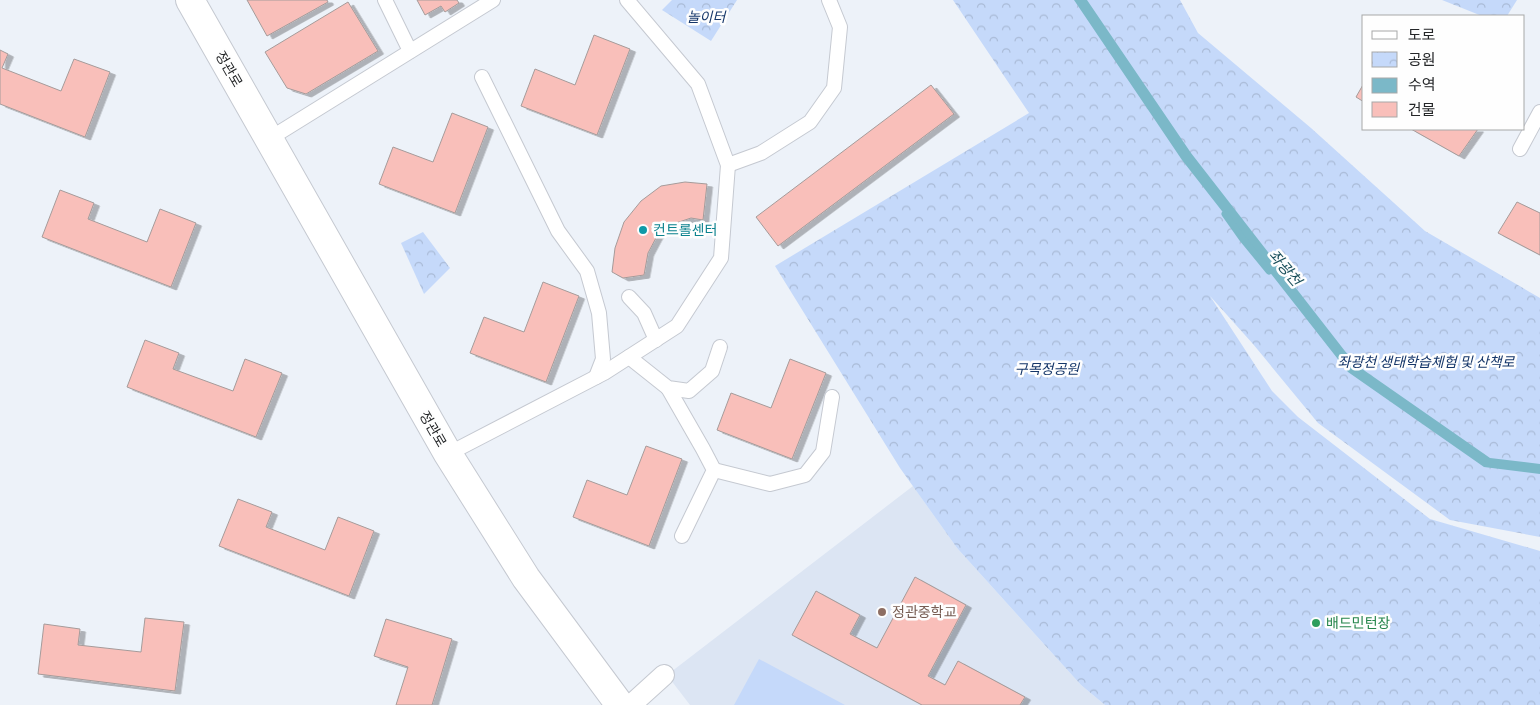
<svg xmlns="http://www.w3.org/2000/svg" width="1540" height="705" font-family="Georgia,'Noto Sans KR',serif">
  <defs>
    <pattern id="park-crowns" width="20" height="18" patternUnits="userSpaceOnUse" patternTransform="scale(1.25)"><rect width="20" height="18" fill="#c5d9fa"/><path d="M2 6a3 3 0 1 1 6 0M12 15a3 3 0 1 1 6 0" fill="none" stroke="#a9bad6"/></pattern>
    <filter id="shadow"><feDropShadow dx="5.5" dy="3" stdDeviation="0" flood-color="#0004"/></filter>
  </defs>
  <rect width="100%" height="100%" fill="#edf2f9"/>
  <polygon fill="#dce5f3" points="913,486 957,548 1081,685 1105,705 690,705 667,675"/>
  <polygon fill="#c5d9fa" points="759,659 845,705 734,705"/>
  <g fill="url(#park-crowns)">
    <polygon points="672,0 737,0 711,41 662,10"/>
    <polygon points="953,0 1180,0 1198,33 1311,128 1425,231 1540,298 1540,537 1450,520 1318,423 1253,344 1210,296 1272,391 1298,417 1430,519 1540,551 1540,705 1105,705 1081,685 957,548 900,468 775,266 1029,113"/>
    <polygon points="1442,0 1517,0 1507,16 1482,16"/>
    <polygon points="423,232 450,268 424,294 401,243"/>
  </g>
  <polygon fill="#7bb8c8" points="1074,0 1087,0 1191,153 1355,364 1490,458 1540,464 1540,474 1484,467 1348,372 1182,160"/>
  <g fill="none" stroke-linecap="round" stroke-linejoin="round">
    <polyline stroke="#7bb8c8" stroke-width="7" points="1225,214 1242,238 1269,271"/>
  </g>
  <g fill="#f9bfba" stroke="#a59b9a" filter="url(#shadow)">
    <polygon points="247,0 327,0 328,2 267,36"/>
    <polygon points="417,0 457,0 459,3 445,12 441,6 425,15"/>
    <polygon points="348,2 378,51 306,94 287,88 265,52"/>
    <polygon points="594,35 630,49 597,135 521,106 535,69 575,85"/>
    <polygon points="0,50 8,54 2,68 61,91 74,59 110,72 85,137 0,104"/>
    <polygon points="1364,83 1364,102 1356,97"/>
    <polygon points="931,85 954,114 778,246 756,217"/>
    <polygon points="452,113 488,127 455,213 379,184 393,147 433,162"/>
    <polygon points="1411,129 1478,129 1459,156"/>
    <polygon points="685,182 707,184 703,220 691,218 673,224 657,236 648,253 644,275 623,278 612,272 615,248 624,222 641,201 661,186"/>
    <polygon points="60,190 94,203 88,219 147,242 160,209 196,223 171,287 42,237"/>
    <polygon points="1517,202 1540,213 1540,255 1498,233"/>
    <polygon points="543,282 579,296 546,382 470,353 484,317 524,332"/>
    <polygon points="145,340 179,353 173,369 233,391 245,359 282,373 256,437 127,387"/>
    <polygon points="790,359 826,373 792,459 717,430 731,393 771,408"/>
    <polygon points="646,446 682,459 649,546 573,517 587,480 627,495"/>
    <polygon points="238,499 272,512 266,527 325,550 338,517 374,531 349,596 219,546"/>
    <polygon points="915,577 966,605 928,676 945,685 958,661 1025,697 1020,705 922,705 792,635 816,591 860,615 850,634 877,648"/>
    <polygon points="145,618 184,622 175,691 38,674 44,624 80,629 78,645 141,652"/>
    <polygon points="386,619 452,639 432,705 396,705 408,667 374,656"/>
  </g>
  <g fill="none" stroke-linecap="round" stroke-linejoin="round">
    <defs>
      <g id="service">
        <polyline points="385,0 410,51"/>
        <polyline points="482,77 558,231 587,271 599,313 603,359 596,377"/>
        <polyline points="269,139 493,0"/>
        <polyline points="1520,149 1540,112"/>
        <polyline points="728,165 761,153 810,122 834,88 840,27 829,0"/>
        <polyline points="629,297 644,313 656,340"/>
        <polyline points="629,357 668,388 689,391 712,371 720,347"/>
        <polyline points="668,388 703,449 714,470 682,536"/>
        <polyline points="448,454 604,373 677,326 721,258 728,165 698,84 627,0"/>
        <polyline points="714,470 770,484 805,475 823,452 832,397"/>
      </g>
      <polyline id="pedestrian" points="631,705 664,675"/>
      <polyline id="tertiary" points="190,0 448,454 526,578 620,705"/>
    </defs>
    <use href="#service" stroke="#c5c9d1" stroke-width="16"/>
    <use href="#pedestrian" stroke="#c5c9d1" stroke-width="22"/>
    <use href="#tertiary" stroke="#c5c9d1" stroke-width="30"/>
    <use href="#service" stroke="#fff" stroke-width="14"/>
    <use href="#pedestrian" stroke="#fff" stroke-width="20"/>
    <use href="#tertiary" stroke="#fff" stroke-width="28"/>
  </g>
  <circle fill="#0f9aa8" stroke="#fefefe" stroke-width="2" cx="643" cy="230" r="5"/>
  <circle fill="#8d6e63" stroke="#fefefe" stroke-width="2" cx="882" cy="612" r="5"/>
  <circle fill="#2e9e5b" stroke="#fefefe" stroke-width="2" cx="1316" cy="623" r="5"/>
  <g text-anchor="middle" stroke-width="5" stroke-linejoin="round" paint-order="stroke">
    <g font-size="14" font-style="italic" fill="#153669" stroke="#fefefe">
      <text x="706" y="22">놀이터</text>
      <text x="1426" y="367">좌광천 생태학습체험 및 산책로</text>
      <text x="1047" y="374">구목정공원</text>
    </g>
    <g font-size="14" fill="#242628" stroke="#fefefe">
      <text transform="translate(229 69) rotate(60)" y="5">정관로</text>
      <text transform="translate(433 429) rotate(60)" y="5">정관로</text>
    </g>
    <g font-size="14" fill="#0d838f" stroke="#fefefe" text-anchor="start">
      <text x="653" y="235">컨트롤센터</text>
    </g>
    <g font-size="14" fill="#785e54" stroke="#fefefe" text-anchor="start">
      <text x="892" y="617">정관중학교</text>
    </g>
    <g font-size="14" fill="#27864d" stroke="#fefefe" text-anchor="start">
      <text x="1326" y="628">배드민턴장</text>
    </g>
    <g font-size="15" font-style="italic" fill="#1b505c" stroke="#fefefe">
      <text transform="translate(1285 268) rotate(50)" y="5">좌광천</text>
    </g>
  </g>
  <rect x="1362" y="15" width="162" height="115" fill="#fefefe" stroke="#a7a8a8"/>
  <rect x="1372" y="31" width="25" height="8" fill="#ffffff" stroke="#a7a8a8"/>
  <text x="1408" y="40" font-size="15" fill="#242628">도로</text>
  <rect x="1372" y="52" width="25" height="15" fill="url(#park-crowns)" stroke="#a7a8a8"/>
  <text x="1408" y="65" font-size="15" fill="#242628">공원</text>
  <rect x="1372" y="78" width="25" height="15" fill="#7bb8c8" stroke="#a7a8a8"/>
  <text x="1408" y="90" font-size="15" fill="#242628">수역</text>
  <rect x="1372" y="102" width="25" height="15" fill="#f9bfba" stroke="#a7a8a8"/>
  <text x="1408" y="115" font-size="15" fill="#242628">건물</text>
</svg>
